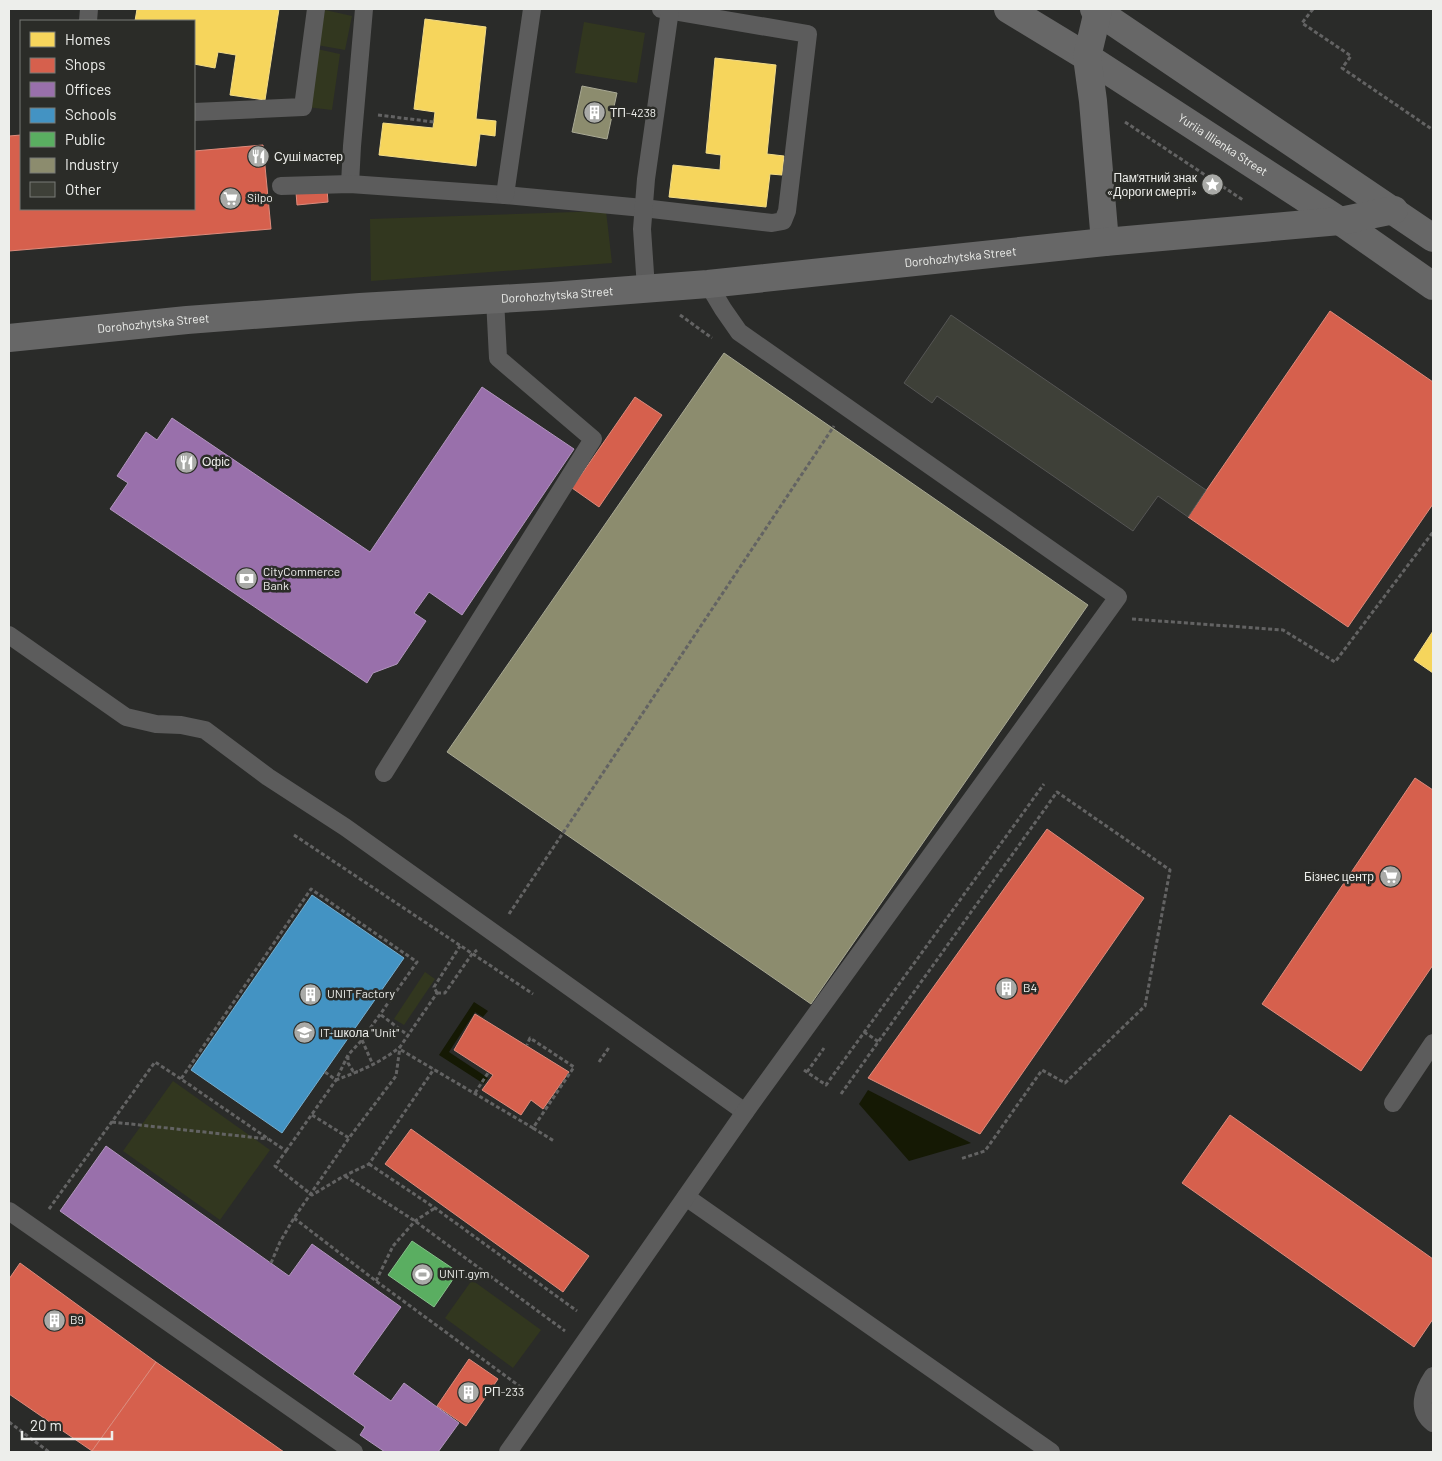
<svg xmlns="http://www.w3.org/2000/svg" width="1442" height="1461" font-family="Barlow,sans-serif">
  <rect width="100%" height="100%" fill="#2a2b29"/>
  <g fill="#32371f">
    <polygon points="325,10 352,16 345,50 317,45"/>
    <polygon points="584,22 645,33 637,83 575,73"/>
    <polygon points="317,49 340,54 332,110 307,107"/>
    <polygon points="606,211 612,263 371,281 370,219"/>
    <polygon points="425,972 435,979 404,1025 394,1019"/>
    <polygon points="173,1081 270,1150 220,1220 123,1151"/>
    <polygon points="472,1280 541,1330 513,1368 445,1318"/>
  </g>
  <g fill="#151904">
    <polygon points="474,1002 488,1011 483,1017 475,1012 449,1052 488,1078 484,1084 439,1055"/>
    <polygon points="868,1090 971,1143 909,1161 859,1104"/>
  </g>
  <g fill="#f6d55c" stroke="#f3dc87">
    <polygon points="137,9 279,9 265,100 230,95 236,55 218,52 215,68 194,64 194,21 135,21"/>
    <polygon points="425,19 486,27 476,119 496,121 495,136 480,134 476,166 379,155 383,123 433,128 435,112 414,109"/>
    <polygon points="715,58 776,65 767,154 784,156 782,175 770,174 766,207 669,197 673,165 720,170 721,155 706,153"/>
    <polygon points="1433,631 1433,673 1414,660"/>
  </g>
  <g fill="#d6604d" stroke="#dd8b7c">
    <polygon points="21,135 21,209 194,209 194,151 263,145 271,229 9,251 9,136"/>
    <polygon points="327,189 328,202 297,205 296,192"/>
    <polygon points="1330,311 1433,382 1433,504 1348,627 1188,517"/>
    <polygon points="635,397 662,415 599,507 572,488"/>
    <polygon points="1415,778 1433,790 1433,965 1361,1071 1262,1004"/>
    <polygon points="1047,829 1144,898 980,1134 868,1078"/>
    <polygon points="475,1014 569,1072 543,1109 531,1100 521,1115 482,1090 493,1075 454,1050"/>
    <polygon points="1230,1115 1433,1259 1433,1319 1414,1347 1182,1183"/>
    <polygon points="411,1129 589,1256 563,1292 385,1164"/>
    <polygon points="20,1263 156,1362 92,1451 9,1394 9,1279"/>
    <polygon points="469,1359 498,1379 466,1426 437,1406"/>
    <polygon points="156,1362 284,1452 92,1451"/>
  </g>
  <g fill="#9970ab" stroke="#b296be">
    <polygon points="482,387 574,449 462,615 429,592 414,613 426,621 397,664 373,673 367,683 110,509 128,483 117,476 146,432 157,440 172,418 370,552"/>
    <polygon points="106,1146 289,1276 312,1244 401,1307 353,1374 391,1401 404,1383 459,1423 438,1452 385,1452 360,1435 365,1427 60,1211"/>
  </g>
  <polygon fill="#4393c3" stroke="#76aecf" points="312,895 404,958 282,1133 191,1070"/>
  <polygon fill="#5aae61" stroke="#86c18a" points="412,1241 458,1272 434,1307 388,1275"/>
  <g fill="#8c8c6e" stroke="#a9a994">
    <polygon points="582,86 617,93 607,139 572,132"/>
    <polygon points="724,353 1088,605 811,1004 447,752"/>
  </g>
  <polygon fill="#3e4038" stroke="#555554" points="951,315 1206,490 1188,517 1158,496 1133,531 937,396 932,403 904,383"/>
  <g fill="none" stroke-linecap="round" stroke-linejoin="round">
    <g stroke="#636363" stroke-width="3" stroke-dasharray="4 2.5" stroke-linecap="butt">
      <polyline points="1313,9 1302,23 1351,56 1342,68 1433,130"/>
      <polyline points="378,115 434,122"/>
      <polyline points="1125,122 1243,200"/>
      <polyline points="680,315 712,338"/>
      <polyline points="1132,619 1283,630 1335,662 1433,532"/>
      <polyline points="294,835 533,994"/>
      <polyline points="509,914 834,426"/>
      <polyline points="437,993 445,993 472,954 477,950"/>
      <polyline points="437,993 434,987 460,946"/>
      <polyline points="381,1015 409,1036"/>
      <polyline points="864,1032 879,1042"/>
      <polyline points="362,1040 373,1065"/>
      <polyline points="401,1050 533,1128 574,1067 530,1038 527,1045"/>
      <polyline points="348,1056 348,1063 353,1071 358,1072"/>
      <polyline points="599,1062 610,1046"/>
      <polyline points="804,1070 826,1085 1044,784"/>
      <path d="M325,1072L336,1080C362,1070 378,1064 400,1047"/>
      <polyline points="807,1072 824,1048"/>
      <polyline points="475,1093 488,1073"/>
      <polyline points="841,1094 1057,792 1170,870 1145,1006 1065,1083 1042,1070 985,1151 960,1159"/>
      <polyline points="312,1115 349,1138"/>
      <polyline points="112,1122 268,1139"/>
      <polyline points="533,1128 554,1141"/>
      <polyline points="286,1151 336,1080 348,1055 362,1040 417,962 311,889 181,1079 286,1151 275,1166 312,1195 344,1176 369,1164 434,1069"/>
      <polyline points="369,1164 435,1208 577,1311"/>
      <polyline points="345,1176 415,1221 565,1331"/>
      <polyline points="49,1209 155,1062 181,1079"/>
      <polyline points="294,1218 376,1281 522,1388"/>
      <polyline points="271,1263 280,1242 294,1218 349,1138 396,1076 400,1047 437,993"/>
      <polyline points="376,1281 393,1246 415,1221 435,1208"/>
      <polyline points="9,1422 49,1452"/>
    </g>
    <g stroke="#5c5c5c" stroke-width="18">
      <polyline points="88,21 89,9"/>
      <polyline points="194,112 303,107 316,9"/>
      <polyline points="350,184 352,146 364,9"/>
      <polyline points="281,186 350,184 505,195 643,208 772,223 783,221 787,211 808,34 661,9"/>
      <polyline points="505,195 532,9"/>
      <polyline points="646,288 642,229 646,179 670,10"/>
      <polyline points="9,635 126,717 156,724 181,725 205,730 268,777 345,827 745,1112"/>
      <polyline points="384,773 593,439 498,358 495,299"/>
      <polyline points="1393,1103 1433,1043"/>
      <polyline points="686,1197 1051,1452"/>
      <polyline points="9,1211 354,1452"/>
      <path d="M1433,1376C1423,1391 1416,1410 1433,1423"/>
      <polyline points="508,1452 745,1112 1118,597 739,332 723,309 708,284"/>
    </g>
    <g stroke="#676767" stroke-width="28">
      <path id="s1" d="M1008,9L1087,57L1340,221L1433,286"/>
      <polyline points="1094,9 1433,238"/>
      <polyline points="1098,11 1087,57 1093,101 1105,242"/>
      <path id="s2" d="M9,338L187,320L360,307L551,296L708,284L1105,242L1340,221L1394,210"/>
    </g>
  </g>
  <defs>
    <symbol id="building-disc" viewBox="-11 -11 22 22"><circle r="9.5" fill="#a9aaa7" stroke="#2b2c28"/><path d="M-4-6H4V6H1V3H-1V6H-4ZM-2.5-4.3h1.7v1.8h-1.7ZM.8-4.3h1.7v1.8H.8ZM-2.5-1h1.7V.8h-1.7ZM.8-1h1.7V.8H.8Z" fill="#fff"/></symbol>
    <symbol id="restaurant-disc" viewBox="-11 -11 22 22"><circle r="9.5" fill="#a9aaa7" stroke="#2b2c28"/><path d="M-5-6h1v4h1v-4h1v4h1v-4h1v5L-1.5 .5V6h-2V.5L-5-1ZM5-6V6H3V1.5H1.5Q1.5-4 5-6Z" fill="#fff"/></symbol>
    <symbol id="sight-disc" viewBox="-11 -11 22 22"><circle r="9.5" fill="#a9aaa7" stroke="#2b2c28"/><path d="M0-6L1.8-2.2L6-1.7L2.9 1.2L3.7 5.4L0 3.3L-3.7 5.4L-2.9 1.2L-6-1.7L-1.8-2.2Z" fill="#fff"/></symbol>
    <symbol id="supermarket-disc" viewBox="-11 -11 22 22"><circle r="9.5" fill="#a9aaa7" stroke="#2b2c28"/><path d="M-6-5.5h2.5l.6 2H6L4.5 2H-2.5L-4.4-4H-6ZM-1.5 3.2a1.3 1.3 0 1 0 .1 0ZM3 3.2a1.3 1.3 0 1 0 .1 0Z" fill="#fff"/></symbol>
    <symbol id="bank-disc" viewBox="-11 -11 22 22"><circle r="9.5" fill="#a9aaa7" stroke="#2b2c28"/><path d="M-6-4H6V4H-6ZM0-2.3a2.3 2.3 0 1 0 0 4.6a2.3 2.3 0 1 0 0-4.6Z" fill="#fff"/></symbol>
    <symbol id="school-disc" viewBox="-11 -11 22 22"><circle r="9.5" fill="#a9aaa7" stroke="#2b2c28"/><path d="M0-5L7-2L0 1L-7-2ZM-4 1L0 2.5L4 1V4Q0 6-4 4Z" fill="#fff"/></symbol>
    <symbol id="stadium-disc" viewBox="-11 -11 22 22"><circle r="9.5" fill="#a9aaa7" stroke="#2b2c28"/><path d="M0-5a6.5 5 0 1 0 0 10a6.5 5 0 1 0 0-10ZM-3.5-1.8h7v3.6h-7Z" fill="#fff"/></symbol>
  </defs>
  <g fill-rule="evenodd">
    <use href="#building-disc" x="582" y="100" width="25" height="25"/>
    <use href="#restaurant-disc" x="246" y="144" width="25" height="25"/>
    <use href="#sight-disc" x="1200" y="172" width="25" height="25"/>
    <use href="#supermarket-disc" x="218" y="186" width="25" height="25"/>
    <use href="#restaurant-disc" x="174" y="450" width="25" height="25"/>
    <use href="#bank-disc" x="234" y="566" width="25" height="25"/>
    <use href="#supermarket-disc" x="1378" y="864" width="25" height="25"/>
    <use href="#building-disc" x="994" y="976" width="25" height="25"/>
    <use href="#building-disc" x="298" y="982" width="25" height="25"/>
    <use href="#school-disc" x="292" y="1020" width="25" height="25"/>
    <use href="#stadium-disc" x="410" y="1262" width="25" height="25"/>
    <use href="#building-disc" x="42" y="1308" width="25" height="25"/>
    <use href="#building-disc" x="456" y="1380" width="25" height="25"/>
  </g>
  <g text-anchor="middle" stroke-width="5" stroke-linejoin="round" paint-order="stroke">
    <g font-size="12" fill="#edeeeb" stroke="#2b2c28" text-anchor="start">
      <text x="610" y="117">ТП-4238</text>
      <text x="274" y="161">Суші мастер</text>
      <text x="1197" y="182" text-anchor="end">Пам'ятний знак<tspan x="1197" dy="14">«Дороги смерті»</tspan></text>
      <text x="247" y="202">Silpo</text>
      <text x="202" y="466">Офіс</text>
      <text x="263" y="576">CityCommerce<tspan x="263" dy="14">Bank</tspan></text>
      <text x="1374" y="881" text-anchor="end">Бізнес центр</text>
      <text x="1023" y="992">B4</text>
      <text x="327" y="998">UNIT Factory</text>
      <text x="320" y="1037">IT-школа "Unit"</text>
      <text x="439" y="1278">UNIT.gym</text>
      <text x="70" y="1324">B9</text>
      <text x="484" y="1396">РП-233</text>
    </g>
    <g font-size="12" fill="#edeeeb" stroke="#2b2c28">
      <text dy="4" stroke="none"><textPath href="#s1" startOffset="254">Yuriia Illienka Street</textPath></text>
      <text dy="4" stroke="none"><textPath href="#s2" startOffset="955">Dorohozhytska Street</textPath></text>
      <text dy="4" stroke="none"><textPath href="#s2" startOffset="550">Dorohozhytska Street</textPath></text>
      <text dy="4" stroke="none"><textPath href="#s2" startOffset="145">Dorohozhytska Street</textPath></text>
    </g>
  </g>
  <rect width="1442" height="1461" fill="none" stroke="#edeeeb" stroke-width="20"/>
  <rect x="20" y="20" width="175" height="190" fill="#2b2c28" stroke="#797a76"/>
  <rect x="30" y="32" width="25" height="15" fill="#f6d55c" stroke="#797a76"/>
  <text x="65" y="45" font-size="15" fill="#edeeeb">Homes</text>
  <rect x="30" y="58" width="25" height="15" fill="#d6604d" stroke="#797a76"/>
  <text x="65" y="70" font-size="15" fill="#edeeeb">Shops</text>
  <rect x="30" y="82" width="25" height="15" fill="#9970ab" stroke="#797a76"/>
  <text x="65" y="95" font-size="15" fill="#edeeeb">Offices</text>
  <rect x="30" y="108" width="25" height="15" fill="#4393c3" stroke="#797a76"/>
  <text x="65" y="120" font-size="15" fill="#edeeeb">Schools</text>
  <rect x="30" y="132" width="25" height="15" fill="#5aae61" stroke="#797a76"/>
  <text x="65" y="145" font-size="15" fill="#edeeeb">Public</text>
  <rect x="30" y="158" width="25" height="15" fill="#8c8c6e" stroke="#797a76"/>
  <text x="65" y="170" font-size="15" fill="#edeeeb">Industry</text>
  <rect x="30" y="182" width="25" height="15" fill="#3e4038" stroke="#797a76"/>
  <text x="65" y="195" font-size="15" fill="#edeeeb">Other</text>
  <path d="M22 1431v8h90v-8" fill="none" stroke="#edeeeb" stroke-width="2.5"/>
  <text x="30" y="1431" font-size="15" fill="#edeeeb" stroke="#2b2c28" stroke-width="4" paint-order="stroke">20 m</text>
</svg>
